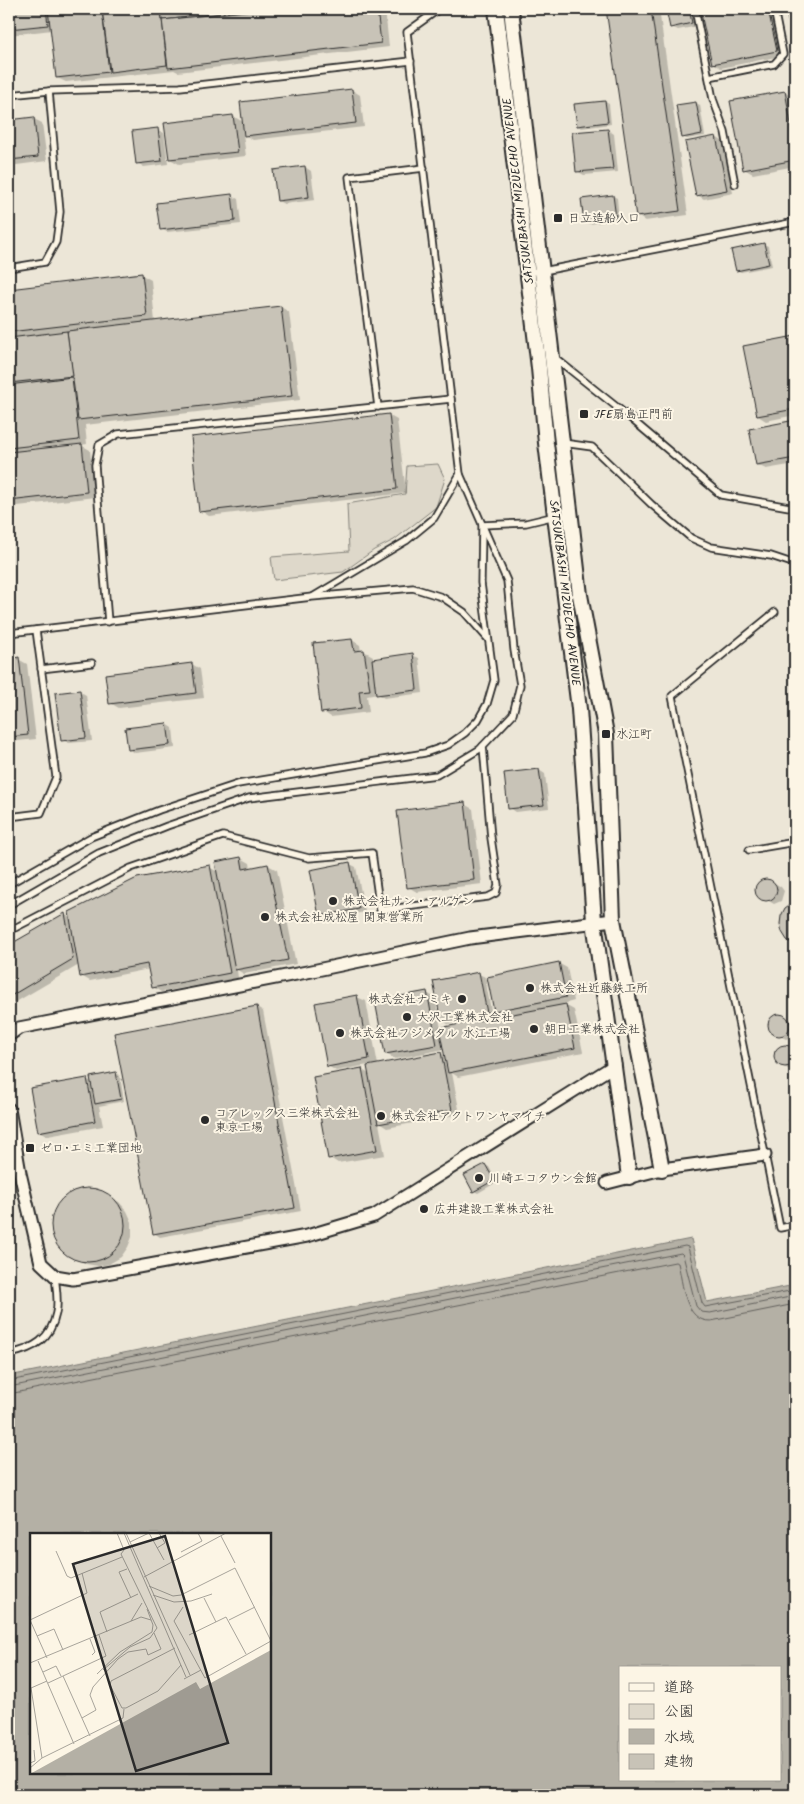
<svg xmlns="http://www.w3.org/2000/svg" width="804" height="1804" font-family="Kalam,'Klee One',sans-serif">
  <rect width="100%" height="100%" fill="#fcf5e5"/>
  <filter id="ink" filterUnits="userSpaceOnUse"><feTurbulence type="fractalNoise" baseFrequency=".02" numOctaves="2"/><feDisplacementMap in="SourceGraphic" scale="10" xChannelSelector="R" yChannelSelector="G"/><feConvolveMatrix kernelMatrix="1 2 1 2 8 2 1 2 1" color-interpolation-filters="sRGB"/></filter>
  <g filter="url(#ink)">
    <polygon fill="#ece6d7" points="9,9 795,9 795,1285 707,1302 691,1239 9,1376"/>
    <polygon fill="#ded8ca" stroke="#84827a" points="438,464 445,479 436,507 394,540 374,550 343,572 274,580 271,557 349,551 347,504 405,494 407,466"/>
    <path fill="#b4b0a5" stroke="#7d7b74" fill-rule="evenodd" d="M691,1239L707,1302L795,1285V1795H9V1376ZM31,1534H270V1773H31ZM620,1668H780V1780H620Z"/>
    <g fill="#0003">
      <polygon points="9,9 385,9 389,47 178,72 174,70 66,82 57,78 52,30 9,35"/>
      <polygon points="608,9 659,9 688,215 645,221 637,216"/>
      <polygon points="668,9 694,9 698,26 678,30 672,27"/>
      <polygon points="702,9 775,9 785,55 721,68 713,63"/>
      <polygon points="352,90 360,95 364,127 253,140 243,134 246,156 179,164 170,159 233,116 243,122"/>
      <polygon points="785,92 793,97 795,109 795,166 753,174 744,169"/>
      <polygon points="605,102 609,104 611,124 582,128 578,126"/>
      <polygon points="696,103 700,105 705,136 687,139 683,137"/>
      <polygon points="34,119 42,123 47,161 9,166 9,121"/>
      <polygon points="158,130 164,133 168,164 144,167 137,163"/>
      <polygon points="608,130 614,134 618,172 584,175 577,171 574,133"/>
      <polygon points="716,137 722,141 733,193 704,199 697,195"/>
      <polygon points="305,167 311,171 315,200 284,204 278,201 274,171"/>
      <polygon points="232,196 238,199 241,224 167,232 161,229"/>
      <polygon points="613,196 617,198 619,220 589,224 585,221"/>
      <polygon points="764,244 768,246 772,266 741,272 737,270"/>
      <polygon points="142,275 151,280 155,322 281,307 289,312 300,400 85,425 87,444 81,445 90,450 95,497 9,507 9,290"/>
      <polygon points="795,337 795,415 766,421 758,416 744,347"/>
      <polygon points="388,415 397,420 406,493 209,516 201,511"/>
      <polygon points="795,421 795,464 766,469 757,465 750,430"/>
      <polygon points="352,640 360,645 361,652 364,651 373,656 373,660 412,655 419,658 423,693 384,698 378,694 367,696 369,712 331,717 323,712"/>
      <polygon points="18,659 27,664 36,739 9,742 9,660"/>
      <polygon points="192,664 200,669 204,698 119,708 110,703"/>
      <polygon points="79,691 86,695 92,741 69,743 62,740"/>
      <polygon points="167,724 173,728 175,748 135,753 129,749"/>
      <polygon points="539,770 545,774 549,808 516,812 510,808"/>
      <polygon points="464,804 473,809 482,884 417,892 408,887"/>
      <polygon points="241,858 250,863 251,869 268,865 277,870 296,964 244,974 237,970 238,978 161,992 153,987 149,969 90,981 81,976 79,965 9,1006 9,947 65,915 71,918 209,867 218,872"/>
      <polygon points="350,864 356,867 365,912 326,919 320,915"/>
      <polygon points="765,880 770,880 781,887 784,891 781,901 774,904 758,895 757,888 759,883"/>
      <polygon points="558,963 567,968 574,1001 563,1004 574,1010 583,1052 458,1077 452,1073 460,1114 387,1128 379,1123 385,1155 338,1163 330,1158 361,1069 369,1074 368,1065 336,1071 328,1066 357,997 366,1001 378,1065 441,1053 446,1057 445,1049 395,1059 386,1054 427,993 435,998 441,1029 506,1017 495,1011"/>
      <polygon points="479,974 485,977 492,1016 448,1024 442,1020"/>
      <polygon points="257,1007 263,1011 301,1211 160,1237 154,1233"/>
      <polygon points="778,1015 783,1015 794,1022 795,1033 794,1036 786,1039 771,1031 769,1024 771,1018"/>
      <polygon points="784,1046 789,1046 795,1050 795,1069 788,1069 777,1062 775,1054 778,1049"/>
      <polygon points="116,1073 120,1076 124,1101 99,1106 103,1126 48,1136 39,1131 86,1079 92,1082"/>
      <polygon points="485,1165 489,1167 497,1182 478,1193 474,1191"/>
      <polygon points="85,1189 97,1190 119,1202 127,1211 132,1222 132,1237 128,1247 121,1257 109,1264 98,1266 86,1264 66,1253 57,1242 52,1229 53,1217 59,1204 68,1195"/>
    </g>
    <g fill="none" stroke-linecap="round" stroke-linejoin="round">
      <g stroke="#62605c" stroke-width="1">
        <polyline points="9,1381 685,1246 688,1247 702,1303 705,1307 795,1290"/>
        <polyline points="9,1387 681,1253 683,1255 696,1306 701,1312 710,1313 795,1296"/>
        <path d="M9,1394L675,1262L678,1263C683,1283 684,1322 711,1321L795,1304"/>
      </g>
    </g>
    <g fill="#c8c3b7" stroke="#2b2b2b">
      <polygon points="9,9 46,9 48,25 9,29"/>
      <polygon points="48,9 102,9 109,72 56,78"/>
      <polygon points="102,9 161,9 167,65 110,72"/>
      <polygon points="161,9 224,9 224,13 162,20"/>
      <polygon points="228,9 264,9 228,13"/>
      <polygon points="264,9 377,9 381,43 168,68 162,20"/>
      <polygon points="606,9 651,9 680,211 636,217"/>
      <polygon points="666,9 689,9 692,23 670,28"/>
      <polygon points="700,9 768,9 777,51 712,64"/>
      <polygon points="786,9 795,9 795,35 791,36"/>
      <polygon points="352,89 356,123 244,136 240,102"/>
      <polygon points="785,91 795,146 795,160 743,170 730,101"/>
      <polygon points="605,101 608,122 577,126 574,104"/>
      <polygon points="696,102 702,134 682,138 676,105"/>
      <polygon points="233,115 238,152 169,159 164,123"/>
      <polygon points="34,117 38,157 9,160 9,120"/>
      <polygon points="158,128 162,161 136,164 132,131"/>
      <polygon points="608,129 613,169 576,172 572,132"/>
      <polygon points="716,136 727,190 696,196 685,142"/>
      <polygon points="305,166 309,197 277,201 273,170"/>
      <polygon points="232,194 235,221 160,230 156,203"/>
      <polygon points="613,195 616,218 584,222 581,199"/>
      <polygon points="764,243 769,264 736,271 731,250"/>
      <polygon points="142,273 147,316 9,332 9,289"/>
      <polygon points="281,306 292,396 78,420 67,331"/>
      <polygon points="67,331 73,376 9,383 9,338"/>
      <polygon points="795,336 795,409 757,416 743,346"/>
      <polygon points="72,377 79,440 9,448 9,385"/>
      <polygon points="389,414 397,489 199,512 191,437"/>
      <polygon points="795,420 795,458 756,465 749,429"/>
      <polygon points="82,444 87,492 9,501 9,452"/>
      <polygon points="352,639 354,651 364,650 370,690 359,691 361,708 321,713 313,643"/>
      <polygon points="413,653 417,690 376,695 372,659"/>
      <polygon points="19,657 28,735 9,737 9,659"/>
      <polygon points="192,663 196,693 109,704 105,674"/>
      <polygon points="80,690 86,738 61,741 55,693"/>
      <polygon points="167,723 170,745 128,750 125,728"/>
      <polygon points="539,769 544,805 508,809 504,773"/>
      <polygon points="465,802 474,880 407,888 397,811"/>
      <polygon points="241,857 243,869 268,864 288,960 235,970 215,862"/>
      <polygon points="350,862 359,909 319,916 310,870"/>
      <polygon points="210,865 230,973 152,988 147,964 80,977 69,912 137,878"/>
      <circle cx="766" cy="890" r="11"/>
      <polygon points="795,901 795,945 787,940 782,932 780,924 781,916 785,908"/>
      <polygon points="65,913 73,959 9,997 9,945"/>
      <polygon points="559,962 566,997 494,1011 487,977"/>
      <polygon points="479,972 487,1013 441,1021 433,981"/>
      <polygon points="427,991 437,1045 385,1054 375,1001"/>
      <polygon points="357,995 369,1059 327,1067 315,1003"/>
      <polygon points="566,1004 575,1048 448,1073 439,1028"/>
      <polygon points="257,1006 295,1208 153,1234 114,1033"/>
      <circle cx="779" cy="1025" r="11"/>
      <circle cx="785" cy="1056" r="11"/>
      <polygon points="441,1052 452,1110 378,1124 367,1066"/>
      <polygon points="362,1068 377,1150 328,1159 313,1077"/>
      <polygon points="116,1072 121,1099 95,1104 90,1077"/>
      <polygon points="87,1078 95,1121 38,1132 30,1088"/>
      <polygon points="795,1111 795,1131 791,1128 789,1120 792,1114"/>
      <polygon points="485,1164 494,1180 473,1192 464,1175"/>
      <circle cx="88" cy="1225" r="37"/>
    </g>
    <g fill="none" stroke-linecap="round" stroke-linejoin="round">
      <defs>
        <g id="service">
          <polyline points="695,9 713,99 725,132 735,184"/>
          <polyline points="709,77 774,64 783,54 774,9"/>
          <polyline points="9,95 49,91 180,87 411,61"/>
          <polyline points="9,268 45,262 56,242 60,212 49,91"/>
          <polyline points="527,272 543,271 795,222"/>
          <polyline points="554,357 623,412 721,495 795,508"/>
          <polyline points="378,407 349,177 424,168"/>
          <polyline points="563,443 592,447 651,504 691,538 711,547 771,556 795,564"/>
          <polyline points="482,525 526,523 555,516 571,516"/>
          <polyline points="314,596 406,541 434,518 460,474"/>
          <polyline points="775,612 672,696 780,1228 795,1225"/>
          <polyline points="108,622 95,465 99,445 118,434 451,399"/>
          <polyline points="9,633 312,597 413,588 442,597 464,612 488,639"/>
          <polyline points="41,669 92,663"/>
          <polyline points="9,817 41,813 56,777 36,630"/>
          <polyline points="749,850 795,842"/>
          <polyline points="9,884 91,837 159,810 238,784 425,753 448,745 465,733 478,720 487,704 494,680 481,583 482,527"/>
          <polyline points="9,905 99,853 167,826 249,798 437,775 480,749 513,714 520,685 514,650 507,581 460,474 407,32 439,9"/>
          <polyline points="9,931 131,868 223,836 309,858 372,853 380,910 488,897 496,893 498,885 491,838 483,746"/>
          <path d="M9,1354C34,1349 51,1339 56,1313C59,1302 56,1287 55,1276"/>
        </g>
        <g id="minor">
          <polyline points="9,1035 19,1028 312,971 470,938 613,920"/>
          <polyline points="9,1109 20,1173 41,1263 55,1276 73,1279 307,1236 374,1216 615,1065"/>
          <polyline points="607,1183 662,1169 765,1155"/>
        </g>
        <g id="tertiary">
          <polyline points="496,9 539,368 546,443 579,709 594,921 629,1177"/>
          <polyline points="511,9 580,595 606,734 613,920 662,1169"/>
        </g>
      </defs>
      <use href="#service" stroke="#2b2b2b" stroke-width="9"/>
      <use href="#minor" stroke="#2b2b2b" stroke-width="15"/>
      <use href="#tertiary" stroke="#2b2b2b" stroke-width="18"/>
      <use href="#service" stroke="#fcf5e5" stroke-width="5.5"/>
      <use href="#minor" stroke="#fcf5e5" stroke-width="11"/>
      <use href="#tertiary" stroke="#fcf5e5" stroke-width="14"/>
    </g>
  </g>
  <g fill="#2b2b2b" stroke="#fcf5e5" stroke-width="2">
    <rect x="553" y="213" width="10" height="10" rx="2.5"/>
    <rect x="579" y="409" width="10" height="10" rx="2.5"/>
    <rect x="601" y="729" width="10" height="10" rx="2.5"/>
    <circle cx="333" cy="901" r="5"/>
    <circle cx="265" cy="917" r="5"/>
    <circle cx="530" cy="988" r="5"/>
    <circle cx="462" cy="999" r="5"/>
    <circle cx="407" cy="1017" r="5"/>
    <circle cx="534" cy="1029" r="5"/>
    <circle cx="340" cy="1033" r="5"/>
    <circle cx="381" cy="1116" r="5"/>
    <circle cx="205" cy="1120" r="5"/>
    <rect x="25" y="1143" width="10" height="10" rx="2.5"/>
    <circle cx="479" cy="1178" r="5"/>
    <circle cx="424" cy="1209" r="5"/>
  </g>
  <g text-anchor="middle" stroke-width="4" stroke-linejoin="round" paint-order="stroke">
    <g font-size="12" fill="#2b2b2b" stroke="#fcf5e5">
      <text transform="translate(518 191) rotate(-97)" y="4">SATSUKIBASHI MIZUECHO AVENUE</text>
      <text transform="translate(565 593) rotate(83)" y="4">SATSUKIBASHI MIZUECHO AVENUE</text>
    </g>
    <g font-size="12" fill="#2b2b2b" stroke="#fcf5e5" text-anchor="start">
      <text x="568" y="222">日立造船入口</text>
      <text x="594" y="418">JFE扇島正門前</text>
      <text x="616" y="738">水江町</text>
      <text x="343" y="905">株式会社サン・アルゲン</text>
      <text x="275" y="921">株式会社成松屋 関東営業所</text>
      <text x="540" y="992">株式会社近藤鉄工所</text>
      <text x="452" y="1003" text-anchor="end">株式会社ナミキ</text>
      <text x="417" y="1021">大沢工業株式会社</text>
      <text x="544" y="1033">朝日工業株式会社</text>
      <text x="350" y="1037">株式会社フジメタル 水江工場</text>
      <text x="215" y="1117">コアレックス三栄株式会社<tspan x="215" dy="14">東京工場</tspan></text>
      <text x="391" y="1120">株式会社アクトワンヤマイチ</text>
      <text x="40" y="1152">ゼロ･エミ工業団地</text>
      <text x="489" y="1182">川崎エコタウン会館</text>
      <text x="434" y="1213">広井建設工業株式会社</text>
    </g>
  </g>
  <g transform="translate(30 1533)">
    <rect width="241" height="241" fill="#fcf5e5"/>
    <path d="M241,117V241H0L166,149L170,156Z" fill="#b4b0a5"/>
    <path fill="none" stroke="#a8a49b" stroke-width="1" d="M94,0L156,144M96,0L160,142M119,0L134,27M191,3L205,30M100,9L119,0M127,15L135,10L129,0M26,18L37,43L41,45L92,24M151,19L172,8L168,0M97,36L89,39L101,65M114,44L196,0M119,53L143,63L151,62L205,35L241,108L175,145L144,88L153,74M123,62L144,69L161,68L182,61M174,65L186,89M199,87L225,74M101,88L112,70M77,99L70,79L108,61M159,102L196,84L216,121M7,103L24,96L33,117M60,106L65,119L62,122M145,115L81,148L80,152L92,175H96L128,158L151,132M17,125L0,87L57,60L52,40M8,128L44,211M0,130L111,84L121,87M73,137L100,114L120,105L127,95L91,21L94,17L87,0M13,139L26,133L31,143M67,141L90,119L122,99L123,92L117,76M33,143L60,203M154,146L171,137M18,150L76,123L69,102M1,155L12,225L93,185L94,176M1,155L17,148M52,185L66,177L60,162L63,154L88,126L98,119L116,116L118,122L131,116L124,100M0,230L5,228L4,217M0,235L12,225"/>
    <path fill="#2b2b2b" fill-opacity="0.15" stroke="#2b2b2b" stroke-width="2.5" d="M135,3L198,210L106,238L43,31Z"/>
    <rect width="241" height="241" fill="none" stroke="#2b2b2b" stroke-width="2.5"/>
  </g>
  <rect width="804" height="1804" fill="none" stroke="#fcf5e5" stroke-width="30"/>
  <rect x="15" y="15" width="774" height="1774" fill="none" stroke="#2b2b2b" stroke-width="2" filter="url(#ink)"/>
  <rect x="619" y="1666" width="162" height="115" fill="#fcf5e5" stroke="#a8a49b"/>
  <rect x="629" y="1683" width="25" height="8" fill="#fcf5e5" stroke="#a8a49b"/>
  <text x="664" y="1692" font-size="15" fill="#2b2b2b">道路</text>
  <rect x="629" y="1704" width="25" height="15" fill="#ded8ca" stroke="#a8a49b"/>
  <text x="664" y="1716" font-size="15" fill="#2b2b2b">公園</text>
  <rect x="629" y="1729" width="25" height="15" fill="#b4b0a5" stroke="#a8a49b"/>
  <text x="664" y="1742" font-size="15" fill="#2b2b2b">水域</text>
  <rect x="629" y="1754" width="25" height="15" fill="#c8c3b7" stroke="#a8a49b"/>
  <text x="664" y="1766" font-size="15" fill="#2b2b2b">建物</text>
</svg>
